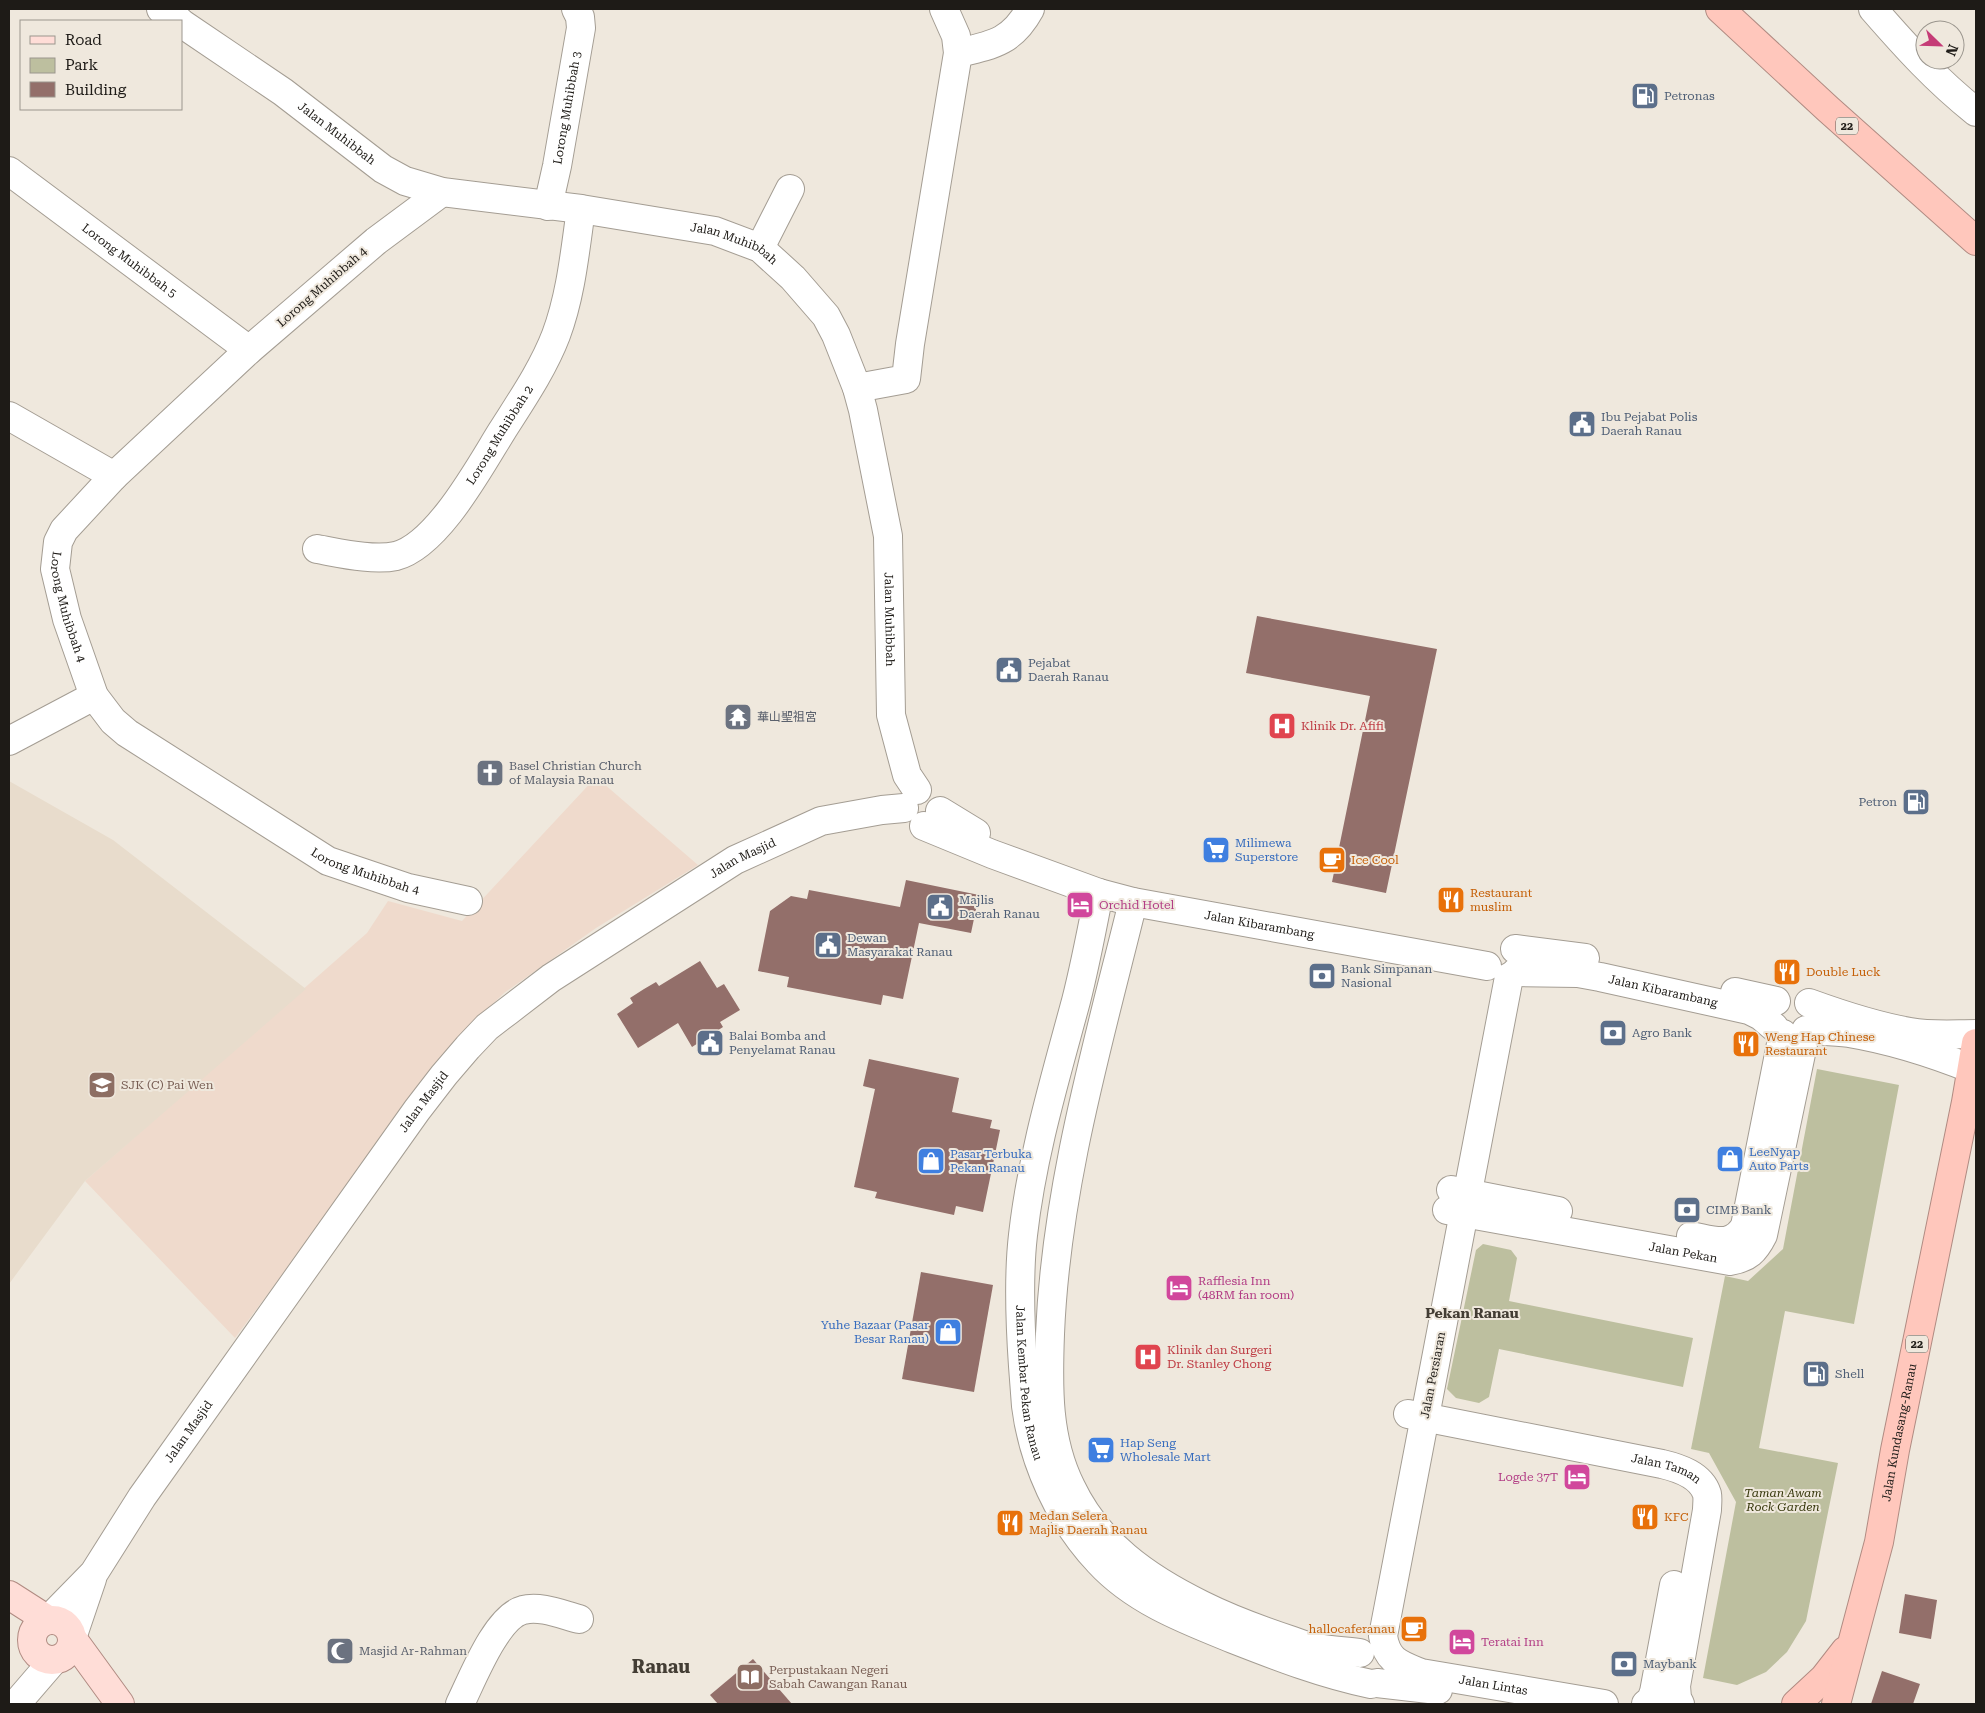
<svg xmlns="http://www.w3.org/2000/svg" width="1985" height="1713" font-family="'Roboto Serif','Noto Sans SC',serif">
  <rect width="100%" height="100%" fill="#efe8dd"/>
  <polygon fill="#efdacc" points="596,777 698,865 596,928 504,993 459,1037 235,1338 85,1181 367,933 388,901 462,921"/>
  <polygon fill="#e8dccc" points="9,781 113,840 306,989 85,1181 9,1284"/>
  <g fill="#bdbf9f">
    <polygon points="1817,1069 1899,1085 1854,1324 1785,1311 1759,1448 1838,1463 1806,1621 1787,1652 1766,1672 1737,1685 1703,1678 1736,1502 1709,1453 1691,1449 1725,1276 1748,1281 1783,1249"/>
    <polygon points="1483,1244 1511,1250 1517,1258 1509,1301 1693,1338 1683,1387 1499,1349 1489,1397 1479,1403 1456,1398 1447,1389 1476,1250"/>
  </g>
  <g fill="#936f6a">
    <polygon points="1257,616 1437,649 1386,893 1332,882 1370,696 1246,673"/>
    <polygon points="906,880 979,895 971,933 919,923 903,999 883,995 881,1005 787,987 789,977 758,971 770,911 791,896 807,899 809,890 900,907"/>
    <polygon points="700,961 717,988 724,984 740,1010 720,1022 723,1027 692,1047 678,1023 638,1048 617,1014 633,1003 630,998 644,989 656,982 659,986"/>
    <polygon points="869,1059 959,1078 952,1112 992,1120 990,1128 1000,1130 983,1212 956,1206 954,1215 875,1198 877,1192 854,1187 875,1089 863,1086"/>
    <polygon points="921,1272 993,1285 974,1392 902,1379"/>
    <polygon points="1905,1594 1937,1600 1931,1639 1899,1633"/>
    <polygon points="753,1659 792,1704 718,1704 710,1695"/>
    <polygon points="1882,1671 1920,1684 1913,1704 1871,1704"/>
  </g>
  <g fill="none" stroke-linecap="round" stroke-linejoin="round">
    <defs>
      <g id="minor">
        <polyline points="161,9 179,21"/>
        <path d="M1873,9C1907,48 1936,80 1976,112"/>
        <path id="s1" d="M181,23L283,92L383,169L405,181L442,192L581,209L715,231L760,248L793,278L826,316L836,335L857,388L863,410L888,536L891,715L907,775L917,790"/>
        <path d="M958,53C993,45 1012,42 1030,9"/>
        <path id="s2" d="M9,171L249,350"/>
        <path id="s3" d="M442,192L376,241L249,350L114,476L64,530L58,542L55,569L67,619L94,696L113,721L127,733L328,861L408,888L468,901"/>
        <path id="s4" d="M548,206L557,166L581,28L580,17L576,9"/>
        <polyline points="760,248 790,189"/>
        <polyline points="857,388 906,379 910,344 958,53 956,36 944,9"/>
        <polyline points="9,416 114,476"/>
        <path id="s5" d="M317,549C340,553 373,561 396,556C438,545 480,466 502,431C521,401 543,369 556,335C571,295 575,251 581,209"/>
        <polyline points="9,741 94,696"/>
        <polyline points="940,811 976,833"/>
        <path id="s6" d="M924,826L992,854L1099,893L1133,902L1487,966"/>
        <path id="s7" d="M1099,893C1092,929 1085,966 1076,1001C1055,1079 1032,1155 1023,1235C1018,1278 1020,1323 1023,1366C1024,1379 1025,1392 1026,1406C1033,1462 1060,1521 1099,1562C1135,1601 1186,1620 1233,1639C1279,1657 1323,1674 1371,1684"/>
        <path d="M1133,902C1098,1044 1056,1187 1050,1334C1048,1387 1047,1439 1071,1487C1098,1544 1147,1578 1202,1605C1230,1619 1260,1630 1290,1640C1299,1643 1308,1647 1317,1648C1331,1651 1346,1651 1360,1653"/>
        <polyline points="1515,949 1585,958"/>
        <path id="s8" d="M1516,972L1578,973L1600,977L1749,1010L1761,1016L1774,1027"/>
        <path id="s9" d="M1509,977L1383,1636C1387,1661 1399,1664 1421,1673L1604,1704"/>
        <polyline points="1735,992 1776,1001"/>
        <path d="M1809,1003C1842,1015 1875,1026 1910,1032C1932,1036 1954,1034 1976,1034"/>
        <polyline points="1451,1190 1558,1211"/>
        <path id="s10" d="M1447,1210L1730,1261C1748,1258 1755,1251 1763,1235L1806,1030C1820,1031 1835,1031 1849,1033C1891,1040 1932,1053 1972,1069"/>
        <path d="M1691,1236C1713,1240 1732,1249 1745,1226L1783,1034"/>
        <path id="s11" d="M1408,1414L1662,1464C1679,1468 1701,1475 1707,1494C1708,1499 1707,1505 1707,1510L1676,1686L1677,1698L1680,1704"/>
        <path id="s12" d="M48,1620L94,1573L142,1497L417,1110L444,1075L468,1047L487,1027L508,1011L551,978L735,860L821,821L882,810L904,808"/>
        <polyline points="72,1638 92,1579"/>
        <polyline points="1377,1683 1438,1690"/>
        <polyline points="16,1704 53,1661"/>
        <path d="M460,1704C472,1680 496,1617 523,1610C540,1605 563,1615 579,1619"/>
        <polyline points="1646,1704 1651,1700 1654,1692 1674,1585"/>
      </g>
      <g id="major">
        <polyline points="9,1595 48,1620"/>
        <circle cx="52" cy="1640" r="20"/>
        <polyline points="72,1638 120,1704"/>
      </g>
      <g id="highway">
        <polyline points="1720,9 1828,109 1976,241"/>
        <polyline points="1796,1704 1824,1678 1845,1651"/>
        <path id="s13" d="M1836,1704L1879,1542L1895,1450L1966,1102L1976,1043"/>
      </g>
    </defs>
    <use href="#minor" stroke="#a49d93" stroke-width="30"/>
    <use href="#major" stroke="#b08b82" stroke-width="30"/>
    <use href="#highway" stroke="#b08b82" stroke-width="30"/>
    <use href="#minor" stroke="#fff" stroke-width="28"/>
    <use href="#major" stroke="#ffddd7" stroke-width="28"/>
    <use href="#highway" stroke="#ffc7bc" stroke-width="28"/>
  </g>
  <defs>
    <symbol id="fuel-square" viewBox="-11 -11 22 22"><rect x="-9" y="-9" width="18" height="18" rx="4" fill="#5c6f8a" stroke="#efe8dd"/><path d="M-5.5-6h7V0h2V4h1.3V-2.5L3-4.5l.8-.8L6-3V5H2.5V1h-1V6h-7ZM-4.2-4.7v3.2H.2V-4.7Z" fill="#fff"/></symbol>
    <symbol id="civic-square" viewBox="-11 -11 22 22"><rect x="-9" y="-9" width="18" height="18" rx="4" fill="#5c6f8a" stroke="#efe8dd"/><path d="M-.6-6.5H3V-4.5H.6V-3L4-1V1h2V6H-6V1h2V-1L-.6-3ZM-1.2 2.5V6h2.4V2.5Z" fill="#fff"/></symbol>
    <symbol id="temple-square" viewBox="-11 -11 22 22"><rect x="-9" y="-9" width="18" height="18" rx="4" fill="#6b7280" stroke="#efe8dd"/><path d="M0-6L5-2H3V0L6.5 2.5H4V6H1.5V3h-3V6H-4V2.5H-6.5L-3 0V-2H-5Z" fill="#fff"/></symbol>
    <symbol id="hospital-square" viewBox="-11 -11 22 22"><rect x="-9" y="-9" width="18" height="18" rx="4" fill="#e0444e" stroke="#efe8dd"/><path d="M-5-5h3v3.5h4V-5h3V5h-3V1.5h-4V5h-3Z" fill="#fff"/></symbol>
    <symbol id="church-square" viewBox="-11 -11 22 22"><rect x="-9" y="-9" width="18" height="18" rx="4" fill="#6b7280" stroke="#efe8dd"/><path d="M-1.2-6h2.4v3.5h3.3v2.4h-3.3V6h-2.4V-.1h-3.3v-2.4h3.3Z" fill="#fff"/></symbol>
    <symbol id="supermarket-square" viewBox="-11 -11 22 22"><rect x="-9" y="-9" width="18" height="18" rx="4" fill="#3f7fe0" stroke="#efe8dd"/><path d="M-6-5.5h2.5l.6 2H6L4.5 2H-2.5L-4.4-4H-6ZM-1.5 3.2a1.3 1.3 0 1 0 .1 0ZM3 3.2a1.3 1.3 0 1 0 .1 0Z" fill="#fff"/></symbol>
    <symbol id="cafe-square" viewBox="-11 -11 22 22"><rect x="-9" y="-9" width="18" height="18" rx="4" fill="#e8710a" stroke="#efe8dd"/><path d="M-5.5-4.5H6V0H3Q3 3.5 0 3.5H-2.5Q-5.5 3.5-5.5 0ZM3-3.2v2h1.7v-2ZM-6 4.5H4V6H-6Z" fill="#fff"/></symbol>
    <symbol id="restaurant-square" viewBox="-11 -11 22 22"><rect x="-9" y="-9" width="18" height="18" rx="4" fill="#e8710a" stroke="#efe8dd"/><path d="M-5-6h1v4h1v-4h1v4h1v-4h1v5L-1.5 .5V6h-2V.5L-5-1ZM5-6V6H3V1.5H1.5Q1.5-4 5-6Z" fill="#fff"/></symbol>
    <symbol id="hotel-square" viewBox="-11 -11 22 22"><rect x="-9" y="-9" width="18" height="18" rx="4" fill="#d1479c" stroke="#efe8dd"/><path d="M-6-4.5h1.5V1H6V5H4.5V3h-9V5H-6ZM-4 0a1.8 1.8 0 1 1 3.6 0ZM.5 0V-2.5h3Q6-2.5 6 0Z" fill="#fff"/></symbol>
    <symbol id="bank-square" viewBox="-11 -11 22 22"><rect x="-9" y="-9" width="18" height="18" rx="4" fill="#5c6f8a" stroke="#efe8dd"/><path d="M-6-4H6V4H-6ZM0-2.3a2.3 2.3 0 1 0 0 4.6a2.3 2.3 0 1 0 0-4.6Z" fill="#fff"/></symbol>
    <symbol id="school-square" viewBox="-11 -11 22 22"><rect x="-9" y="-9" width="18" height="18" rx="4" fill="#8d6e63" stroke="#efe8dd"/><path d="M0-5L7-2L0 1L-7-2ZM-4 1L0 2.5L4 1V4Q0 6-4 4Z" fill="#fff"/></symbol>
    <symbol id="shop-square" viewBox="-11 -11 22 22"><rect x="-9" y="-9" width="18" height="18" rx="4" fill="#3f7fe0" stroke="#efe8dd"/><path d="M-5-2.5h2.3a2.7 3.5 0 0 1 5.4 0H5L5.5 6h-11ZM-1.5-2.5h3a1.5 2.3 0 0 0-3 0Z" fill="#fff"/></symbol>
    <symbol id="mosque-square" viewBox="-11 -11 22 22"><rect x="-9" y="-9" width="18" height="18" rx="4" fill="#6b7280" stroke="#efe8dd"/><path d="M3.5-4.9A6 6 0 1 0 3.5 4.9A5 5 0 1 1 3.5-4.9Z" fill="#fff"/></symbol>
    <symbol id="library-square" viewBox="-11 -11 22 22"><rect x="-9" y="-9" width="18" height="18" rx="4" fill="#8d6e63" stroke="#efe8dd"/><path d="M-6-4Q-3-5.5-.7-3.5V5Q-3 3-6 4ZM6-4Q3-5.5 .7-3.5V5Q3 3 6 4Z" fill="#fff"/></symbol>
  </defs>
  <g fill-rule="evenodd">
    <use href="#fuel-square" x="1629" y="80" width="32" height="32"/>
    <use href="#civic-square" x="1566" y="408" width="32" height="32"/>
    <use href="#civic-square" x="993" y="654" width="32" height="32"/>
    <use href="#temple-square" x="722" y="701" width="32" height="32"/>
    <use href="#hospital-square" x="1266" y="710" width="32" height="32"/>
    <use href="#church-square" x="474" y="757" width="32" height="32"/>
    <use href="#fuel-square" x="1900" y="786" width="32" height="32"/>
    <use href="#supermarket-square" x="1200" y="834" width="32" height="32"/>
    <use href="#cafe-square" x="1316" y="844" width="32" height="32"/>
    <use href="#restaurant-square" x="1435" y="884" width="32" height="32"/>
    <use href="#hotel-square" x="1064" y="889" width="32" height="32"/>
    <use href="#civic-square" x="924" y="891" width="32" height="32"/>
    <use href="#civic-square" x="812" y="929" width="32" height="32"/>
    <use href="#restaurant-square" x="1771" y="956" width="32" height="32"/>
    <use href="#bank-square" x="1306" y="960" width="32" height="32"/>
    <use href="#bank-square" x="1597" y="1017" width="32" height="32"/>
    <use href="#civic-square" x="694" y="1027" width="32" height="32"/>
    <use href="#restaurant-square" x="1730" y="1028" width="32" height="32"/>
    <use href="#school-square" x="86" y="1069" width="32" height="32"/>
    <use href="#shop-square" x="1714" y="1143" width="32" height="32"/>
    <use href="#shop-square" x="915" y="1145" width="32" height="32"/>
    <use href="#bank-square" x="1671" y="1194" width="32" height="32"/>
    <use href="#hotel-square" x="1163" y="1272" width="32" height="32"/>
    <use href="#shop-square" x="932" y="1316" width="32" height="32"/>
    <use href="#hospital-square" x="1132" y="1341" width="32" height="32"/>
    <use href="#fuel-square" x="1800" y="1358" width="32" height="32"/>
    <use href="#supermarket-square" x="1085" y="1434" width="32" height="32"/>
    <use href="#hotel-square" x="1561" y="1461" width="32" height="32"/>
    <use href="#restaurant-square" x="1629" y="1501" width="32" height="32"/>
    <use href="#restaurant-square" x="994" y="1507" width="32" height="32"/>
    <use href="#cafe-square" x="1398" y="1613" width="32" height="32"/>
    <use href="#hotel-square" x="1446" y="1626" width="32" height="32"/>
    <use href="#mosque-square" x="324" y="1635" width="32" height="32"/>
    <use href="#bank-square" x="1608" y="1648" width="32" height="32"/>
    <use href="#library-square" x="734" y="1661" width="32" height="32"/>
  </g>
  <g text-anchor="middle" stroke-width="4" stroke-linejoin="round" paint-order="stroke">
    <g fill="#efe8dd" stroke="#5d5852" stroke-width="1">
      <rect x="1836" y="117.5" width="22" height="17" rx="4"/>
      <rect x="1906" y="1335.5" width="22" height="17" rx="4"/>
    </g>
    <g font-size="11" font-weight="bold" fill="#1e1b17">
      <text x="1847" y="130">22</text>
      <text x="1917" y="1348">22</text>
    </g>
    <g font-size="12" fill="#4e5e75" stroke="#efe8dd" text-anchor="start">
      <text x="1664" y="100">Petronas</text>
      <text x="1601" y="421">Ibu Pejabat Polis<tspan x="1601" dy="14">Daerah Ranau</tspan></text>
      <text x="1028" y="667">Pejabat<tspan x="1028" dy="14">Daerah Ranau</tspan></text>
      <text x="1897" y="806" text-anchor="end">Petron</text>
      <text x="959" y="904">Majlis<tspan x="959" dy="14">Daerah Ranau</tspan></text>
      <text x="847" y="942">Dewan<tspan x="847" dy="14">Masyarakat Ranau</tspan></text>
      <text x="1341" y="973">Bank Simpanan<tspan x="1341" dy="14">Nasional</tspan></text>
      <text x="1632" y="1037">Agro Bank</text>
      <text x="729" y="1040">Balai Bomba and<tspan x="729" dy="14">Penyelamat Ranau</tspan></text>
      <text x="1706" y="1214">CIMB Bank</text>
      <text x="1835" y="1378">Shell</text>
      <text x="1643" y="1668">Maybank</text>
    </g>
    <g font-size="12" fill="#1e1b17" stroke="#efe8dd">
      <text dy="4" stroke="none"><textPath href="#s4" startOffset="100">Lorong Muhibbah 3</textPath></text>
      <text dy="4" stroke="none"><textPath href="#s1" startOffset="191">Jalan Muhibbah</textPath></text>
      <text dy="4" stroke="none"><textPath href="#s1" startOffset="611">Jalan Muhibbah</textPath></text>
      <text dy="4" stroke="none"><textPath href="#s2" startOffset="150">Lorong Muhibbah 5</textPath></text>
      <text transform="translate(322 287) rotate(-41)" y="4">Lorong Muhibbah 4</text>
      <text dy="4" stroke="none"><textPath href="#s5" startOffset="242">Lorong Muhibbah 2</textPath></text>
      <text dy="4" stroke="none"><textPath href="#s3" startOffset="588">Lorong Muhibbah 4</textPath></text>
      <text dy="4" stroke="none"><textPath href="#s1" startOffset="1045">Jalan Muhibbah</textPath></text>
      <text dy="4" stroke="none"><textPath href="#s12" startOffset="1046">Jalan Masjid</textPath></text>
      <text dy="4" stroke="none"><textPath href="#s3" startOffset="1008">Lorong Muhibbah 4</textPath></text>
      <text dy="4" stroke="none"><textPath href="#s6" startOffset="351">Jalan Kibarambang</textPath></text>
      <text dy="4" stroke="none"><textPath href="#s8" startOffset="149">Jalan Kibarambang</textPath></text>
      <text dy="4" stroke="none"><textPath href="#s12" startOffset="641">Jalan Masjid</textPath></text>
      <text dy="4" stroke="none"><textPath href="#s10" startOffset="240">Jalan Pekan</textPath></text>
      <text transform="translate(1433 1375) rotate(-79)" y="4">Jalan Persiaran</text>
      <text dy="4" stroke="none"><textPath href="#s7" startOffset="499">Jalan Kembar Pekan Ranau</textPath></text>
      <text dy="4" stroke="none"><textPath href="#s12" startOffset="236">Jalan Masjid</textPath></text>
      <text dy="4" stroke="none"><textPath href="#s13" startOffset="279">Jalan Kundasang-Ranau</textPath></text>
      <text dy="4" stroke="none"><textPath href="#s11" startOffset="264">Jalan Taman</textPath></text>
      <text dy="4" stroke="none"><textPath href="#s9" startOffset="801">Jalan Lintas</textPath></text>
    </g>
    <g font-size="12" fill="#5b616d" stroke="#efe8dd" text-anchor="start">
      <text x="757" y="721">華山聖祖宮</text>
      <text x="509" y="770">Basel Christian Church<tspan x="509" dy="14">of Malaysia Ranau</tspan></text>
      <text x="359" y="1655">Masjid Ar-Rahman</text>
    </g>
    <g font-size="12" fill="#be3a42" stroke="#efe8dd" text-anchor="start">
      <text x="1301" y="730">Klinik Dr. Afifi</text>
      <text x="1167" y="1354">Klinik dan Surgeri<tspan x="1167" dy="14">Dr. Stanley Chong</tspan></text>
    </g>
    <g font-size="12" fill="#366cbe" stroke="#efe8dd" text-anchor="start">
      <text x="1235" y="847">Milimewa<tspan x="1235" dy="14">Superstore</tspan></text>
      <text x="1749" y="1156">LeeNyap<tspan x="1749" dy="14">Auto Parts</tspan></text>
      <text x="950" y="1158">Pasar Terbuka<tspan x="950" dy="14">Pekan Ranau</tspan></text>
      <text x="929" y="1329" text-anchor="end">Yuhe Bazaar (Pasar<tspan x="929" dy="14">Besar Ranau)</tspan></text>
      <text x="1120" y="1447">Hap Seng<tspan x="1120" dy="14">Wholesale Mart</tspan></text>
    </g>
    <g font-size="12" fill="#c56008" stroke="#efe8dd" text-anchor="start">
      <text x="1351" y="864">Ice Cool</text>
      <text x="1470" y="897">Restaurant<tspan x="1470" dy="14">muslim</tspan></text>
      <text x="1806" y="976">Double Luck</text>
      <text x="1765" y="1041">Weng Hap Chinese<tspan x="1765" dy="14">Restaurant</tspan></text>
      <text x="1029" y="1520">Medan Selera<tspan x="1029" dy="14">Majlis Daerah Ranau</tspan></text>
      <text x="1664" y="1521">KFC</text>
      <text x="1395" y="1633" text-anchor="end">hallocaferanau</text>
    </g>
    <g font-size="12" fill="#b23c85" stroke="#efe8dd" text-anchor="start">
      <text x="1099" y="909">Orchid Hotel</text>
      <text x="1198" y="1285">Rafflesia Inn<tspan x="1198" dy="14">(48RM fan room)</tspan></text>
      <text x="1558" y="1481" text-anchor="end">Logde 37T</text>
      <text x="1481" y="1646">Teratai Inn</text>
    </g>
    <g font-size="12" fill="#785e54" stroke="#efe8dd" text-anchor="start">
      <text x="121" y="1089">SJK (C) Pai Wen</text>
      <text x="769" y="1674">Perpustakaan Negeri<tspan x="769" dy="14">Sabah Cawangan Ranau</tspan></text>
    </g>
    <g font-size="12" font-style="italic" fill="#36370b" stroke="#efe8dd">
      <text x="1783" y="1497">Taman Awam<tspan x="1783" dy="14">Rock Garden</tspan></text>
    </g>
    <g font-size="14" font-weight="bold" fill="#433d34" stroke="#efe8dd">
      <text x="1472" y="1318">Pekan Ranau</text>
    </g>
    <g font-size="18" font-weight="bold" fill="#433d34" stroke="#efe8dd">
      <text x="661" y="1673">Ranau</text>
    </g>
  </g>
  <rect width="1985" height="1713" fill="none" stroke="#1e1b17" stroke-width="20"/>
  <rect x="20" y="20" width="162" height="90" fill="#efe8dd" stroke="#9b968e"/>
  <rect x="30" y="36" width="25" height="8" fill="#ffddd7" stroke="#9b968e"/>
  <text x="65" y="45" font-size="15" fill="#1e1b17">Road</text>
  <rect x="30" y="58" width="25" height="15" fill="#bdbf9f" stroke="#9b968e"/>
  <text x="65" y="70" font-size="15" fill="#1e1b17">Park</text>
  <rect x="30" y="82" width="25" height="15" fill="#936f6a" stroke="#9b968e"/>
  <text x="65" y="95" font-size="15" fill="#1e1b17">Building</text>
  <g transform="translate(1940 45) rotate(113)"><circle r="24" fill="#efe8dd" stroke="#9b968e"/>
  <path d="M0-4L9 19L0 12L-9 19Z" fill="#c53c77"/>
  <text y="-8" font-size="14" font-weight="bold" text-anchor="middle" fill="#1e1b17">N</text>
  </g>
</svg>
